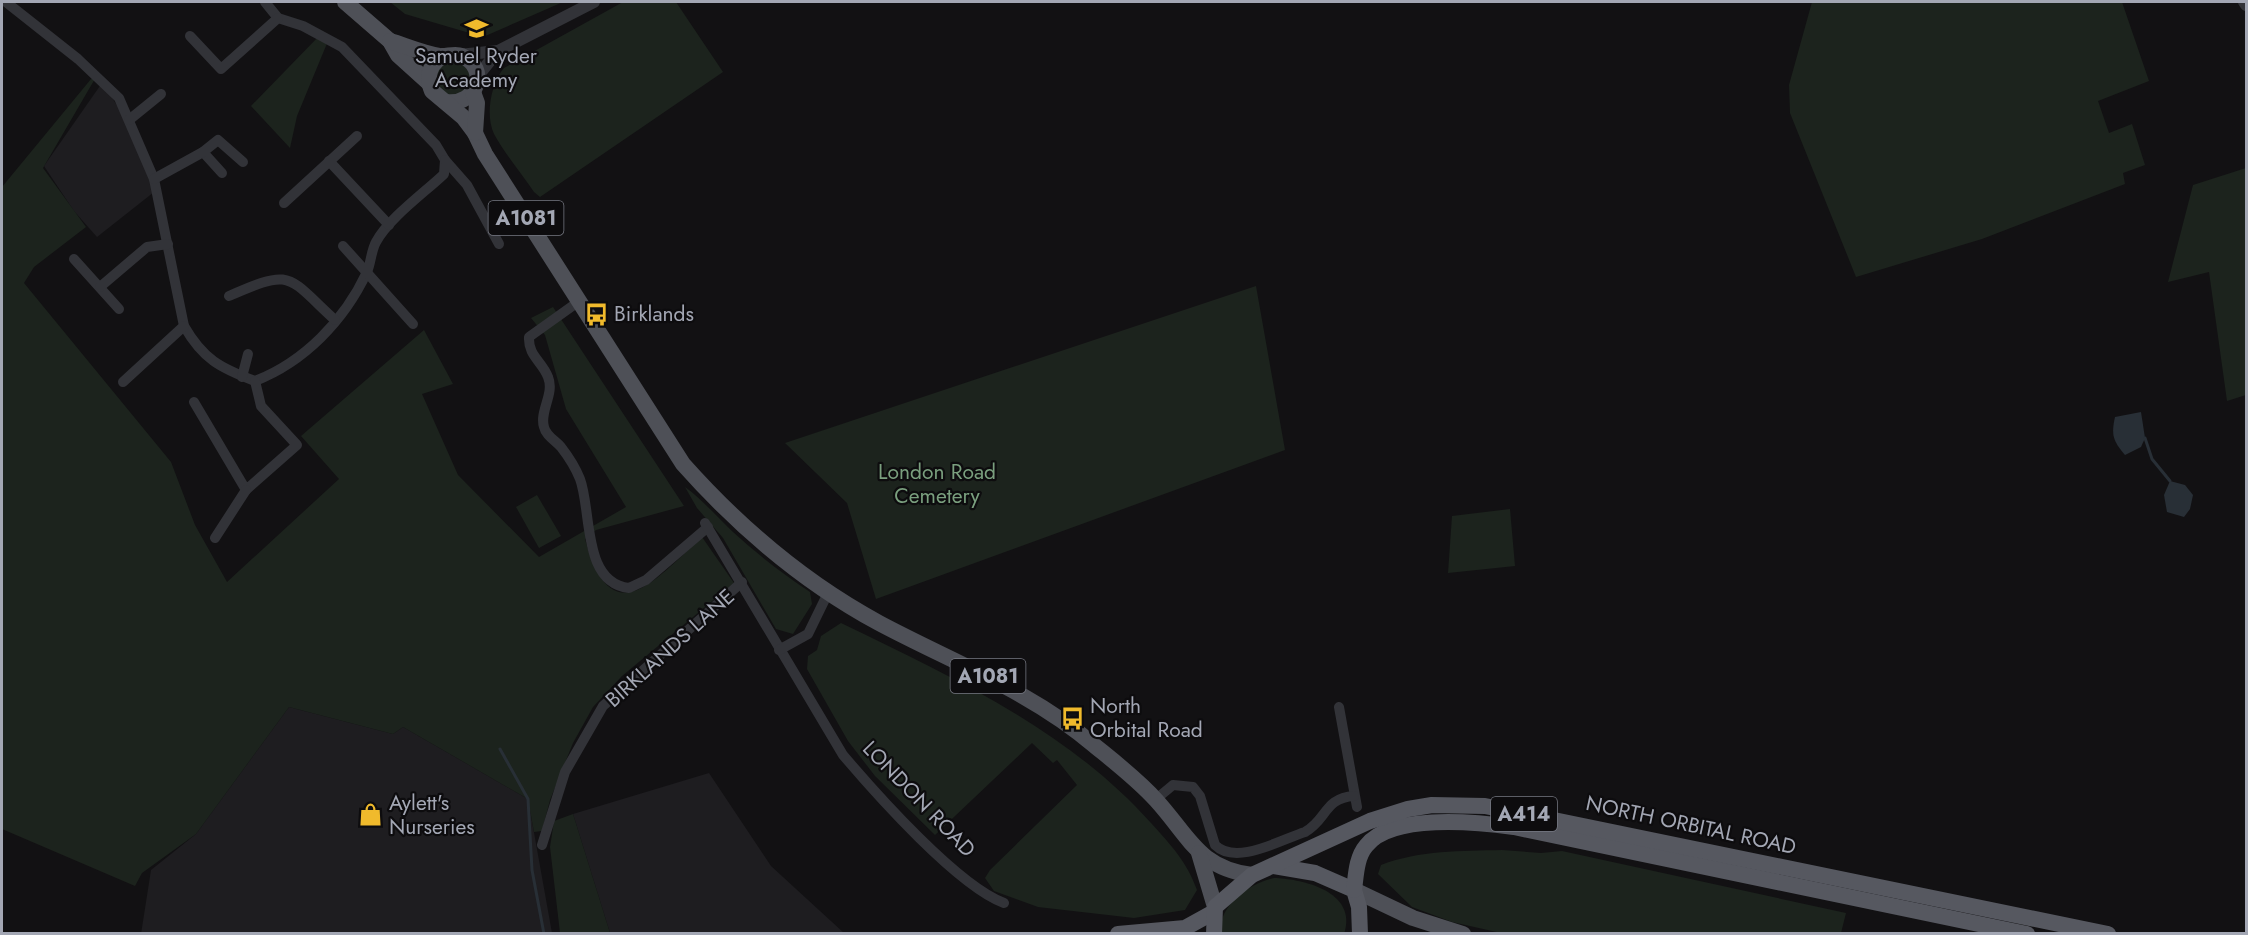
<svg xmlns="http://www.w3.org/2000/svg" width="2248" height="935" font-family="Jost,sans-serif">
  <rect width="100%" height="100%" fill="#121113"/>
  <g fill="#1e1d20">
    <polygon points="102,83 127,120 154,192 97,237 74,211 44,166"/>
    <polygon points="289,707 393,734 403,727 528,799 552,933 141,934 151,870 196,834"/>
    <polygon points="709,773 771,866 844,933 610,933 573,814"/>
  </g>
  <g fill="#1c231d">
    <polygon points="390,2 563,2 483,37 405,14"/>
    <path d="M623,2H676L723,72L540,197L534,192C521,173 505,154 494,134C485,115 491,83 504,68Z"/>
    <polygon points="1812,2 2122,2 2149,81 2098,101 2109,133 2132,124 2145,165 2123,173 2125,184 1982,239 1856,277 1790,113 1789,85"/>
    <polygon points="320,35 328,41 297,116 290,148 251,106"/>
    <circle cx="453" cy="79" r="17"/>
    <path d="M96,77L43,168L86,227L34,267L24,283L171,462L195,525L227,582L339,479L301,436L424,330L453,384L422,394L458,475L539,557L626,507L566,409L545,335L531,318L553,307L684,506L596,530L585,539C611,636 655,580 702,537L734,583L622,676L593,707L573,743L550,800L542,831L534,832L528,799L403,727L393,734L289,707L196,834L142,873L135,886L2,829V187L91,79Z"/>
    <polygon points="2246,168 2246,395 2227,401 2209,272 2168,282 2193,185"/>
    <polygon points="1256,286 1285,450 876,599 847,503 785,443"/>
    <path d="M685,487C703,500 717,517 733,532C757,554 783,574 810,592L812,604L793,634L776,629L723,538L697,508Z"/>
    <polygon points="537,495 561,536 539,548 516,507"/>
    <polygon points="1510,509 1515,566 1448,573 1452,516"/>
    <path d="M841,623C952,677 1067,729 1151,823C1171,845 1187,862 1197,890L1185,910L1134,918L1038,907L994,891L985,878L990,870L1077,785L1057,760L1053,763L1032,743L935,835L875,776L848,741L807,669L808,656L817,650L821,636Z"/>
    <polygon points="573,814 610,933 560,933 550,847 554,821"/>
    <path d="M1502,850L1541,853L1562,851L1846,913L1841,933H1501L1452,922L1412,907L1378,874L1381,865C1420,850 1461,851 1502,850Z"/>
    <path d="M1274,878C1304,879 1358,892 1344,934H1220C1219,904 1248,884 1274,878Z"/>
  </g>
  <g fill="#282f36">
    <path d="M2141,412L2145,438L2141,447L2125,455C2113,441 2111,435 2115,417Z"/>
    <polygon points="2170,481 2185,485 2193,495 2190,509 2184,517 2167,512 2164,495"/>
  </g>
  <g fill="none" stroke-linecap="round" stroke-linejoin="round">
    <g stroke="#282f36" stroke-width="3">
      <polyline points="2145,438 2152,459 2170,481"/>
      <polyline points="500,749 528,799 532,870 544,934"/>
    </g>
    <g stroke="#323338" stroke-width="10">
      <path d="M6,2L78,59L119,98L154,179L184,326C203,359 220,368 255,381C304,362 344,321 367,272C371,263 371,251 376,242C389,218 424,193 444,174L445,160L436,145L342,47L303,26L278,18L265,2"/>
      <polyline points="190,36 221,69 278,18"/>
      <polyline points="129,120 161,94"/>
      <polyline points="203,152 222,173"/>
      <polyline points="445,160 467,185 499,244"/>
      <polyline points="329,161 389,225"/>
      <polyline points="154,179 203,152 218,140 243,162"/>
      <polyline points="284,203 357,136"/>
      <polyline points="343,246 413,324"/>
      <polyline points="74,259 119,309"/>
      <polyline points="100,287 147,247 168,244"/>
      <path d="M229,296C293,268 286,275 335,320"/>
      <path d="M578,302L529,337C528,356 542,361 548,377C555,394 539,411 544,427C546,436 555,440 561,447C568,456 576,469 580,479C592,511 582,583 629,588L646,580L708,527"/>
      <polyline points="242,377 248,354"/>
      <polyline points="123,382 184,326"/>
      <polyline points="194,402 246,490 297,445 261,406 255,381"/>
      <path d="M705,523L843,755C877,795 958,886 1004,903"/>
      <polyline points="215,538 246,490"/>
      <polyline points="779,650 808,634 828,593"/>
      <polyline points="1339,707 1357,807"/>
      <path d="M1155,800L1173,785L1193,787L1200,796L1215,845C1236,866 1280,840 1305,832C1327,820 1324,798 1354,796"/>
      <polyline points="542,845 565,772 603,706 742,582"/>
    </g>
    <g stroke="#323338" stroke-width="12">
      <polyline points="2244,2 2246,5"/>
      <polyline points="459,55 498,51"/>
      <polyline points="477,77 498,51 594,2"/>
    </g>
    <g stroke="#4e5057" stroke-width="16">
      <polyline points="345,2 390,41 398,55 429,83"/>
      <path d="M390,41C406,46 422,53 439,56C447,57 454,53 462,56C490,68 477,106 446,102"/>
      <path d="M443,56C429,64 426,77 432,91L463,117L475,133L485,154L683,464C740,528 803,582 879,623C952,662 1031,691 1095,746C1116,763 1138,780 1156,800C1189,836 1198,868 1252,875"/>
      <polyline points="473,92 477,103 475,133"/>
      <polyline points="1199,853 1215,907"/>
      <polyline points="1354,890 1413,918 1463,934"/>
    </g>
    <g stroke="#565860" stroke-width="16">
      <polyline points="1274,866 1315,873 1354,890 1359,907 1360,934"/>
      <path d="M1354,890C1356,876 1356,858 1366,846C1391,813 1477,822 1514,827L2027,934"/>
      <polyline points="1118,934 1185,928 1214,912"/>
      <polyline points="1214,934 1215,907 1252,875 1370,821 1408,809 1432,805 1485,806 2108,934"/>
    </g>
  </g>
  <defs>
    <symbol id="school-bare" viewBox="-9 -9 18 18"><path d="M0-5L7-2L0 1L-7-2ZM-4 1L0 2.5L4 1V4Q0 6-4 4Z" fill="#f0ba2c" stroke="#0d0c0e" stroke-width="2.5" paint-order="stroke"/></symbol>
    <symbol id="bus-bare" viewBox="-9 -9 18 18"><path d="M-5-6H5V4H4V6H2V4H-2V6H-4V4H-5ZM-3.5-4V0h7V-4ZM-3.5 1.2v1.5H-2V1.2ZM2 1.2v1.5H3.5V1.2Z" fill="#f0ba2c" stroke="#0d0c0e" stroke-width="2.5" paint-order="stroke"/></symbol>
    <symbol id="shop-bare" viewBox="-9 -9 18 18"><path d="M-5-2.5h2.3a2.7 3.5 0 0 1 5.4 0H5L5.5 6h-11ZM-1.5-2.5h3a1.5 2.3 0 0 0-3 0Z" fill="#f0ba2c" stroke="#0d0c0e" stroke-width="2.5" paint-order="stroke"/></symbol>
  </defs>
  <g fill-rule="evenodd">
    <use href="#school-bare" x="460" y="12" width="33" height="33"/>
    <use href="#bus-bare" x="580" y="298" width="33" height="33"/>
    <use href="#bus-bare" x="1056" y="702" width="33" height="33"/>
    <use href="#shop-bare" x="354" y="798" width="33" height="33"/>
  </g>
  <g text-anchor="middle" stroke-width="4.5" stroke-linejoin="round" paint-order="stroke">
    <g fill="#0d0c0e" stroke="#767882" stroke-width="1.5">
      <rect x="488.5" y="201" width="75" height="34" rx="4.5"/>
      <rect x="950.5" y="659" width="75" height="34" rx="4.5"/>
      <rect x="1491" y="797" width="66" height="34" rx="4.5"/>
    </g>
    <g font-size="20" font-weight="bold" fill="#a3a7b4">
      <text x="526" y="225">A1081</text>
      <text x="988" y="683">A1081</text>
      <text x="1524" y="821">A414</text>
    </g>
    <g font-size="21" fill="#a3a7b4" stroke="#0d0c0e" text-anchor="start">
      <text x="476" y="63" text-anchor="middle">Samuel Ryder<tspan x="476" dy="24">Academy</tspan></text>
      <text x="614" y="321">Birklands</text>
      <text x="1090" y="713">North<tspan x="1090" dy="24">Orbital Road</tspan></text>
      <text x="389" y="810">Aylett's<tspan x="389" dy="24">Nurseries</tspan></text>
    </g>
    <g font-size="21" fill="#7a9f7e" stroke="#0d0c0e">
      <text x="937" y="479">London Road<tspan x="937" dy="24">Cemetery</tspan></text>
    </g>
    <g font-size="21" fill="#a3a7b4" stroke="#0d0c0e">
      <text transform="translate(670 648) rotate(-42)" y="7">BIRKLANDS LANE</text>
      <text transform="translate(919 799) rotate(46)" y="7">LONDON ROAD</text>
      <text transform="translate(1691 825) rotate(12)" y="7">NORTH ORBITAL ROAD</text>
    </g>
  </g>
  <rect width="2248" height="935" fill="none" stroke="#a3a7b4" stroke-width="6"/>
</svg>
